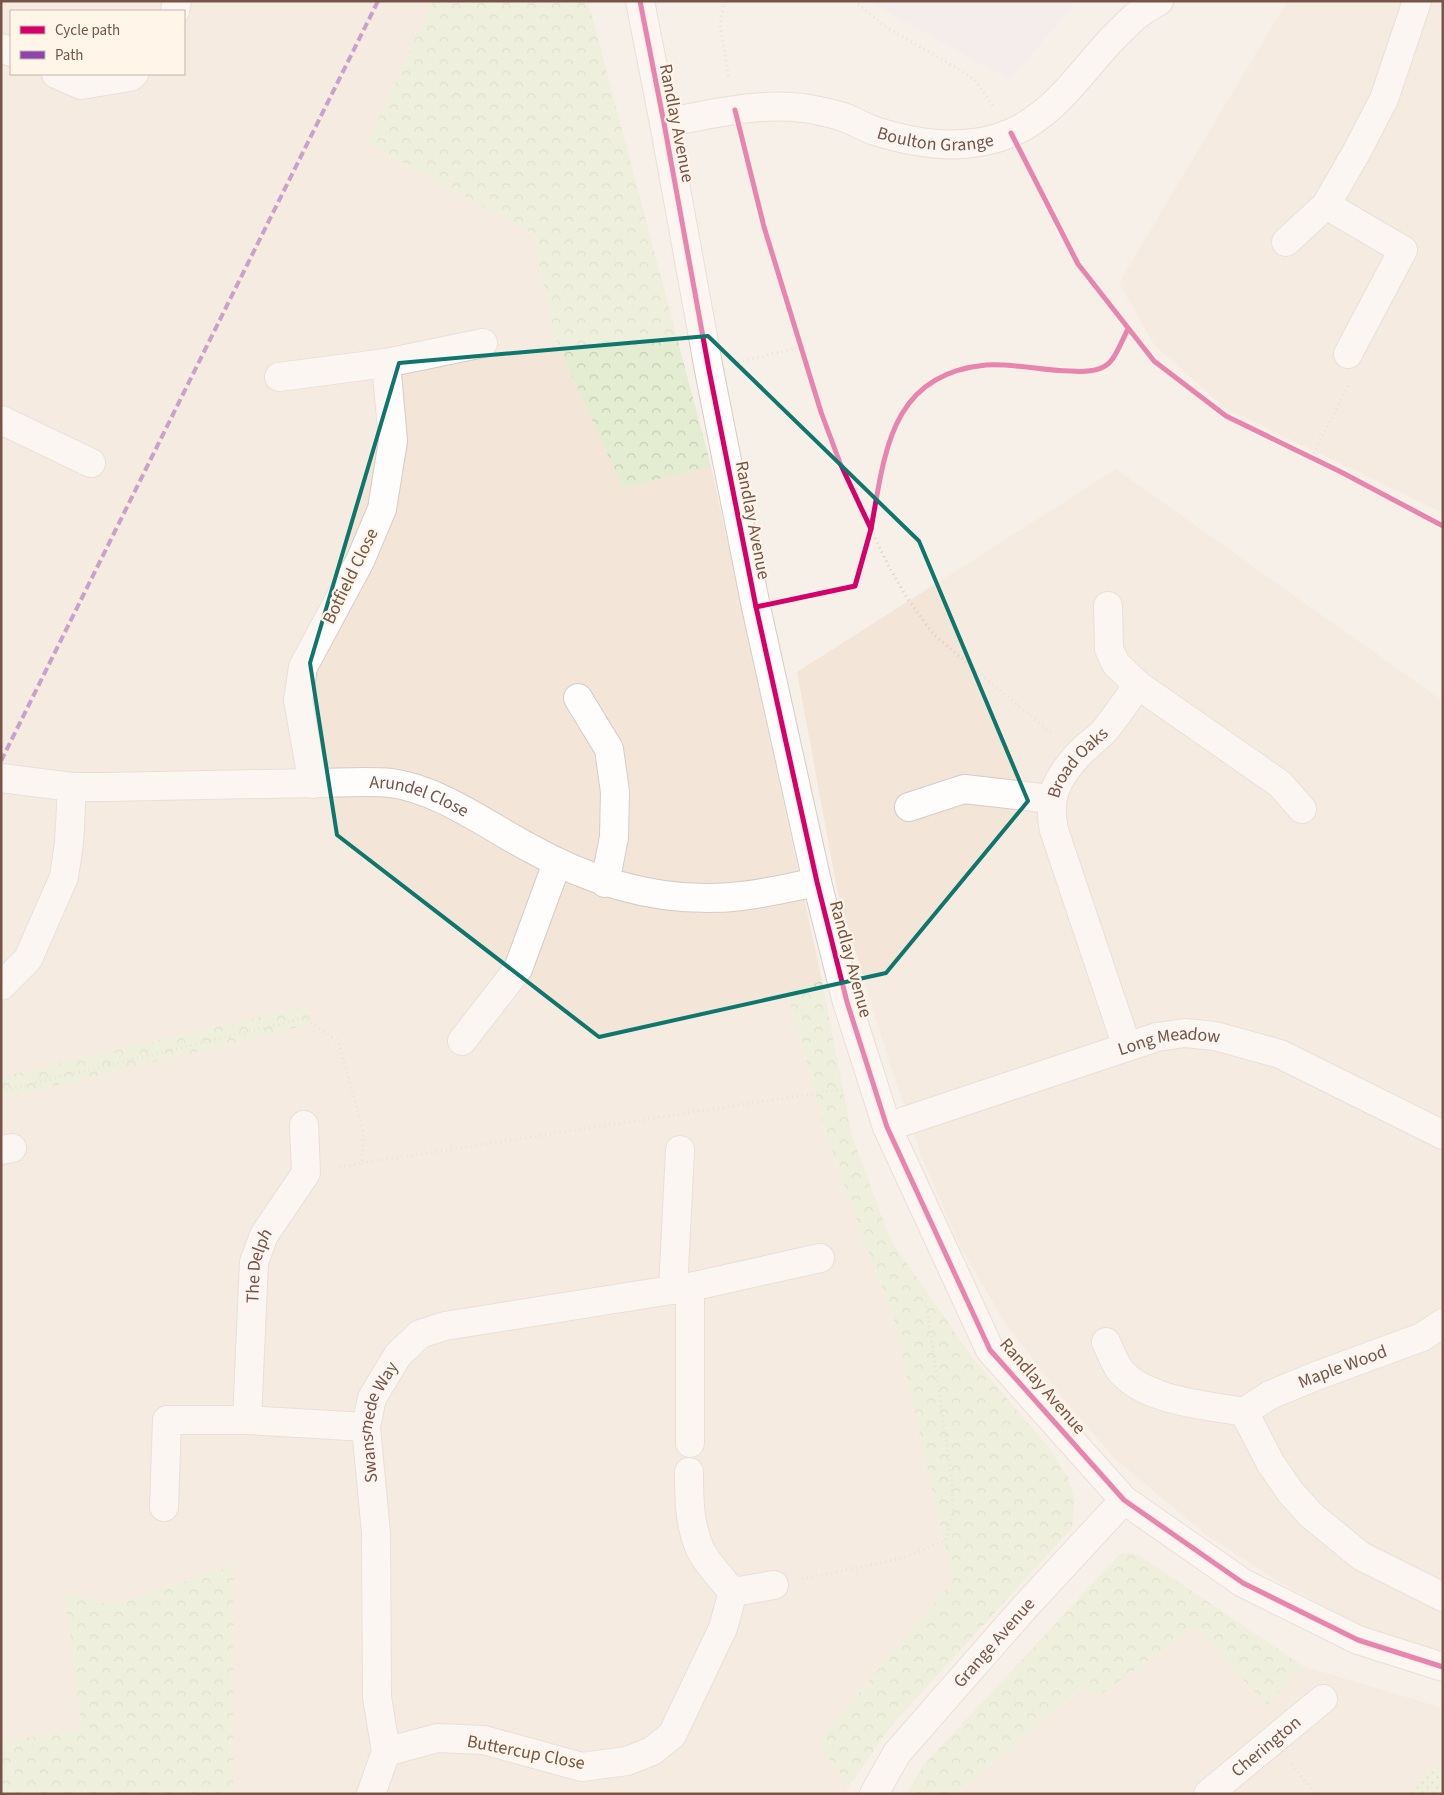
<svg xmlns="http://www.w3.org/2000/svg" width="1444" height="1795" font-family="'Source Sans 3',sans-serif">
  <defs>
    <pattern id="forest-crowns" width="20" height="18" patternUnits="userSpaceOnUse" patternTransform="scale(1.25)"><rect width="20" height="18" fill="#e4edd2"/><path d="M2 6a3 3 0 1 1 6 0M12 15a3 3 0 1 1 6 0" fill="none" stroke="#c7cdb6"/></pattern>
    <pattern id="park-dots" width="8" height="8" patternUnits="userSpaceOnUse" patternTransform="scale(1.25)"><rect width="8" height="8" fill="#e4edd2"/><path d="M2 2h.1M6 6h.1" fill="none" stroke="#c7cdb6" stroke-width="1.8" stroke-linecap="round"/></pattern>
  </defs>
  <rect width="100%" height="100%" fill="#f7f0e8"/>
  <g fill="#f3e5d8" fill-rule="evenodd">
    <path d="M1,1H433L368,143L533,234L554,337L623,488L711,466L822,981L787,993L824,1127L863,1240L892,1312L954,1581L817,1742L849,1786L846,1794H233L234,1565L113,1605L64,1593L82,1730L1,1741ZM11,11H184V74H11Z"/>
    <polygon points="1287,1 1443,1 1443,513 1225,408 1154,345 1119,283"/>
    <polygon points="1116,469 1443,701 1443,1654 1372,1632 1279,1582 1206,1535 1114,1458 1058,1392 1005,1323 960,1246 922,1158 888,1059 837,889 797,672"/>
    <polygon points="1195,1627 1267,1704 1303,1666 1443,1708 1443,1794 956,1794 1083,1687 1099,1696"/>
  </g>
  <polygon fill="#f2e7f1" points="868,1 1077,1 1010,80"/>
  <g fill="url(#forest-crowns)">
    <polygon points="433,1 588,1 711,466 623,488 554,337 533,234 367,143"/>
    <polygon points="822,981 852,1136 891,1241 976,1362 1049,1448 1067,1475 1075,1500 1072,1528 891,1726 849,1786 817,1742 953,1581 892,1312 863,1240 824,1127 787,992"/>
    <polygon points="306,1006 312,1024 1,1099 1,1077"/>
    <polygon points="1129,1553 1140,1556 1303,1666 1267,1705 1195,1627 1099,1696 1082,1687 956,1794 907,1794 923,1766 1120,1554"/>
    <polygon points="234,1565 233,1794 1,1794 1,1741 82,1730 64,1593 113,1605"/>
  </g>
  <polygon fill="url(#park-dots)" points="1433,1766 1443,1771 1443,1794 1410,1794"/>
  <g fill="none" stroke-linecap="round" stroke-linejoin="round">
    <defs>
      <g id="minor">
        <polyline points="640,1 664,123 709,370 756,607 817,882 847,1002 887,1127 990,1350 1124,1500 1243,1583 1358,1640 1443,1667"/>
        <polyline points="175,11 177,1"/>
        <polyline points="1,48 11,52"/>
        <polyline points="56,74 81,85 130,77 134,74"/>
        <path id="s1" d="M664,123C709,115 757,102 803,108C816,110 831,113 843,117C854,121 864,127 875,131C919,145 967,152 1011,133C1059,112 1084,66 1120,31C1127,25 1133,17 1140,13C1146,8 1153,5 1159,1"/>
        <polyline points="1326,205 1403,250 1348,354"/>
        <polyline points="1286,242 1326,205 1356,153 1384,99 1417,1"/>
        <polyline points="386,363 483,343"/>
        <polyline points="279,377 386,363 393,441 382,509 360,561 303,667 298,700 313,784"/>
        <polyline points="1,420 91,463"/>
        <polyline points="1108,606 1109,649 1116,664 1138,685"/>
        <polyline points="578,698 609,749 615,792 614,837 605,883"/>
        <path id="s2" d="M1,778L72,787H107L364,782C373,782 382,782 391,783C438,789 487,825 528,847C594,884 666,905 742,896C767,893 792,887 817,882"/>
        <polyline points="909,807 964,789 1051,799"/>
        <polyline points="1,986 28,959 64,877 69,843 72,787"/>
        <polyline points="462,1041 518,969 557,863"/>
        <path id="s3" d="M1127,1047L1054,830C1047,798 1056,780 1077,756C1086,746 1097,739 1106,729C1117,715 1127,700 1138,685L1280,784L1302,809"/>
        <path id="s4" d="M887,1127L1157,1037L1185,1033L1215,1036L1280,1054L1443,1135"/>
        <polyline points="1,1150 12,1148"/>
        <polyline points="673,1290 680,1150"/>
        <path d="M1106,1342C1110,1351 1114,1361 1119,1369C1143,1401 1207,1405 1244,1412L1271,1464L1291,1493L1311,1515L1361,1556L1443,1597"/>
        <path id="s5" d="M1244,1412L1270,1395L1316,1376L1422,1337L1443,1323"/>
        <path id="s6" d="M247,1420L254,1262L264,1235L306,1173L304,1125"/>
        <polyline points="690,1443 690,1287"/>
        <path d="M689,1472C689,1498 689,1524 700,1549C707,1564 722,1579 733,1592"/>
        <polyline points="164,1507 167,1420 247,1420 366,1427"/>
        <polyline points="386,1752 437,1738 484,1740 582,1767 627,1761 652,1751 672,1735 723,1628 733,1592 774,1585"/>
        <path id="s7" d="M371,1794L386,1752L377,1697L376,1533L366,1427L372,1398L398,1355L420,1334L445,1326L690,1287L820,1258"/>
        <path id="s8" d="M874,1794L897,1753L1024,1608L1124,1500"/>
        <path id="s9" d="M1208,1794L1323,1699"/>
      </g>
    </defs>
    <use href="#minor" stroke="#d6ccc6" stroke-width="30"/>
    <g stroke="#d9d0cc" stroke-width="3" stroke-dasharray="1 4" stroke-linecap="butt">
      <polyline points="724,1 720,25 729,80"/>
      <polyline points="854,1 887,28 940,58 975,80 993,106"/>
      <polyline points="738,362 801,347"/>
      <polyline points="1311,458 1349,384"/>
      <polyline points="871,529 888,565 907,598 934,635 1053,735"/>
      <polyline points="1,1091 304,1018 338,1041 363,1129 362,1163 336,1168"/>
      <polyline points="362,1163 843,1089"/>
      <polyline points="802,1579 903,1558 945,1541 953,1514 952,1482 926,1302"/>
      <polyline points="1292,1764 1315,1794"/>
    </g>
    <use href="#minor" stroke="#fefdfc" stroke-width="28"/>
    <polyline stroke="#8e44ad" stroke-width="4" stroke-dasharray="8 4" stroke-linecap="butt" points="1,761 378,1"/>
    <defs>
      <g id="cycleway">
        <polyline points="640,1 664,123 709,370 756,607 817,882 847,1002 887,1127 990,1350 1124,1500 1243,1583 1358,1640 1443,1667"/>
        <path d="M735,110L764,227L821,412L840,463L871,529C885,452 890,374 986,365C1014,363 1042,371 1070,371C1082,372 1101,372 1110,362C1117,355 1123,338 1128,329"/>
        <polyline points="1011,133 1078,264 1154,361 1226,416 1341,472 1443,526"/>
        <polyline points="756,607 855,586 871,529"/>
      </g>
    </defs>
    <use href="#cycleway" stroke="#fff5e9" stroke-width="8"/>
    <use href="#cycleway" stroke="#d6006c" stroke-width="5"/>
  </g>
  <path d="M0 0H1444V1795H0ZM708,336L919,541L1028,801L886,973L599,1037L337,835L310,663L399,363Z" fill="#f7f0e8" fill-opacity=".55" fill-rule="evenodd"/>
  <path fill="none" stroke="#0f766e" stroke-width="4" stroke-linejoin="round" d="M708,336L919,541L1028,801L886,973L599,1037L337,835L310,663L399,363Z"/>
  <g text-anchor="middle" stroke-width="4.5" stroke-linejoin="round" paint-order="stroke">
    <g font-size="18" fill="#765548" stroke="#fff5e9">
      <text transform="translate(677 123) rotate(79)" y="6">Randlay Avenue</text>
      <text dy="6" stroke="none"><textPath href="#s1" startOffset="278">Boulton Grange</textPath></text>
      <text transform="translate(753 520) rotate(79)" y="6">Randlay Avenue</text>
      <text transform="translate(350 576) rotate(-64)" y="6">Botfield Close</text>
      <text dy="6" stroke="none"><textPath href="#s3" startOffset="305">Broad Oaks</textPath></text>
      <text dy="6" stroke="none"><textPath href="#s2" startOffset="421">Arundel Close</textPath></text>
      <text transform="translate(851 959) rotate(75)" y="6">Randlay Avenue</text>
      <text dy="6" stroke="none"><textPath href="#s4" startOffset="296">Long Meadow</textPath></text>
      <text dy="6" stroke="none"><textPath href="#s6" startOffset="155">The Delph</textPath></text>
      <text dy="6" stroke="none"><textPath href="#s5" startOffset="109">Maple Wood</textPath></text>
      <text transform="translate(1043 1386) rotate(49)" y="6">Randlay Avenue</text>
      <text dy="6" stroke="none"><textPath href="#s7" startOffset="378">Swansmede Way</textPath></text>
      <text dy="6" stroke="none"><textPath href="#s8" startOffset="194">Grange Avenue</textPath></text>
      <text dy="6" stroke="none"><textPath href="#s9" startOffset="75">Cherington</textPath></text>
      <text transform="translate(526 1752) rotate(11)" y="6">Buttercup Close</text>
    </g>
  </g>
  <rect width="1444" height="1795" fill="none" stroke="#765548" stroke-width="5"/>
  <rect x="10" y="10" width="175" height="65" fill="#fff5e9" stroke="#c8b5a9"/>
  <rect x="20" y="26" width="25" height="8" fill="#d6006c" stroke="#c8b5a9"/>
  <text x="55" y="35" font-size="15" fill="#765548">Cycle path</text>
  <rect x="20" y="51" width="25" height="8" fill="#8e44ad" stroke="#c8b5a9"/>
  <text x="55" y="60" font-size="15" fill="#765548">Path</text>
</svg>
